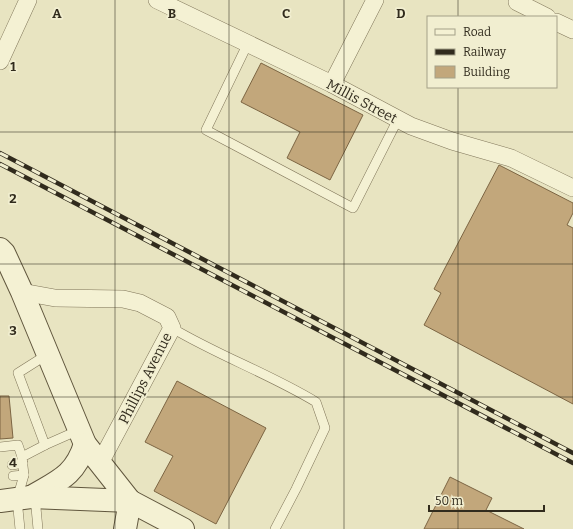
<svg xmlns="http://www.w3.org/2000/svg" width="573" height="529" font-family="Bitter,serif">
  <rect width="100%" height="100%" fill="#e8e4c1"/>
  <g fill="#c2a77b" stroke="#7c6543">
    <polygon points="261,63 363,115 330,180 287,158 300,132 241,102"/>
    <polygon points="499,165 573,203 573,213 567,225 573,228 573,404 424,325 441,293 434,289"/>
    <polygon points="177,381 266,428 216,524 154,491 173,456 145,442"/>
    <polygon points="0,396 9,396 13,438 0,439"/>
    <polygon points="450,477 492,498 486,510 524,529 424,529"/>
  </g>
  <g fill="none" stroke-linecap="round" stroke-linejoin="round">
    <defs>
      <g id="lane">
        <polyline points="248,43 206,130 353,208 398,119"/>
        <path d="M172,328C219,356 270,374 316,402L325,428L296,489L275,529"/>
        <polyline points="48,354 18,373 45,445 79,430"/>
        <polyline points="0,447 18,445 22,457"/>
        <polyline points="12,465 23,463"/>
        <polyline points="13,476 24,475"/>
        <polyline points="35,497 38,529"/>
        <polyline points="20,529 17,499 24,475 22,457 45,445"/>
      </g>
      <g id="street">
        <polyline points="157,0 332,84 411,126 452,141 511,158 573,188"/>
        <polyline points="517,2 547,17"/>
        <polyline points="556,22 573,30"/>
        <polyline points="0,61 28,0"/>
        <polyline points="332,84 375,0"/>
        <polyline points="22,292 55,298 123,299 140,303 167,317 172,328 100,463"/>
      </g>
      <g id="secondary">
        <polyline points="0,249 4,253 22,292 85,444 130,501"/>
        <path d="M31,497C58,481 75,476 85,444"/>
        <polyline points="0,501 31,497 130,501 183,529"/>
        <polyline points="125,529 130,501"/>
      </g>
    </defs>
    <use href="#lane" stroke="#80765a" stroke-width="10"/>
    <use href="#street" stroke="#80765a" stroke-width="18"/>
    <use href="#secondary" stroke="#61573e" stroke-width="24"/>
    <use href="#lane" stroke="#f4f1d3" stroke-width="9"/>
    <use href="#street" stroke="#f4f1d3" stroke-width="17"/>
    <use href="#secondary" stroke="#f4f1d3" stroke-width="22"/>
    <defs>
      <g id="rail">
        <polyline points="0,153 573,453"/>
        <polyline points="0,164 573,463"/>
      </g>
    </defs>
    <use href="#rail" stroke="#312b1d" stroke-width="4.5"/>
    <use href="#rail" stroke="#f1eed0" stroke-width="3" stroke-dasharray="9" stroke-linecap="butt"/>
  </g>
  <path fill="none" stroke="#312b1d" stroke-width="1" stroke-opacity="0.55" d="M115,0V529M229,0V529M344,0V529M458,0V17M458,87V529M0,132H573M0,264H573M0,397H573"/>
  <g text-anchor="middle" stroke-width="3.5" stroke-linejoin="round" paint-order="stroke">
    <g font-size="14" fill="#312b1d" stroke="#f1eed0">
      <text transform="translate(362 101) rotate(28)" y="5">Millis Street</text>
      <text transform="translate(145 378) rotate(-63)" y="5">Phillips Avenue</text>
    </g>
  </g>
  <g font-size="13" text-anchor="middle" font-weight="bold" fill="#312b1d" stroke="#f1eed0" stroke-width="3.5" stroke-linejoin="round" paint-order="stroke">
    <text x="57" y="18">A</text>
    <text x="172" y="18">B</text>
    <text x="286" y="18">C</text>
    <text x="401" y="18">D</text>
    <text x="13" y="71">1</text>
    <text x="13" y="203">2</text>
    <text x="13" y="335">3</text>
    <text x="13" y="467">4</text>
  </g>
  <rect x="427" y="16" width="130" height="72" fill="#f1eed0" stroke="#a4a088"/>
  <rect x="435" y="29" width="20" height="6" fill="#f4f1d3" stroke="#a4a088"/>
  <text x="463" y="36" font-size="12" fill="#312b1d">Road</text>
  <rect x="435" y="49" width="20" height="6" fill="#312b1d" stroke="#a4a088"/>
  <text x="463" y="56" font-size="12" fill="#312b1d">Railway</text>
  <rect x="435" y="66" width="20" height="12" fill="#c2a77b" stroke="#a4a088"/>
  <text x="463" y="76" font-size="12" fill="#312b1d">Building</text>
  <path d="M429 505v6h115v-6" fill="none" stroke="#312b1d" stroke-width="2"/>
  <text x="435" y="505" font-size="12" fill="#312b1d" stroke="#f1eed0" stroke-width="3" paint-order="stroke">50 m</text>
</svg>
